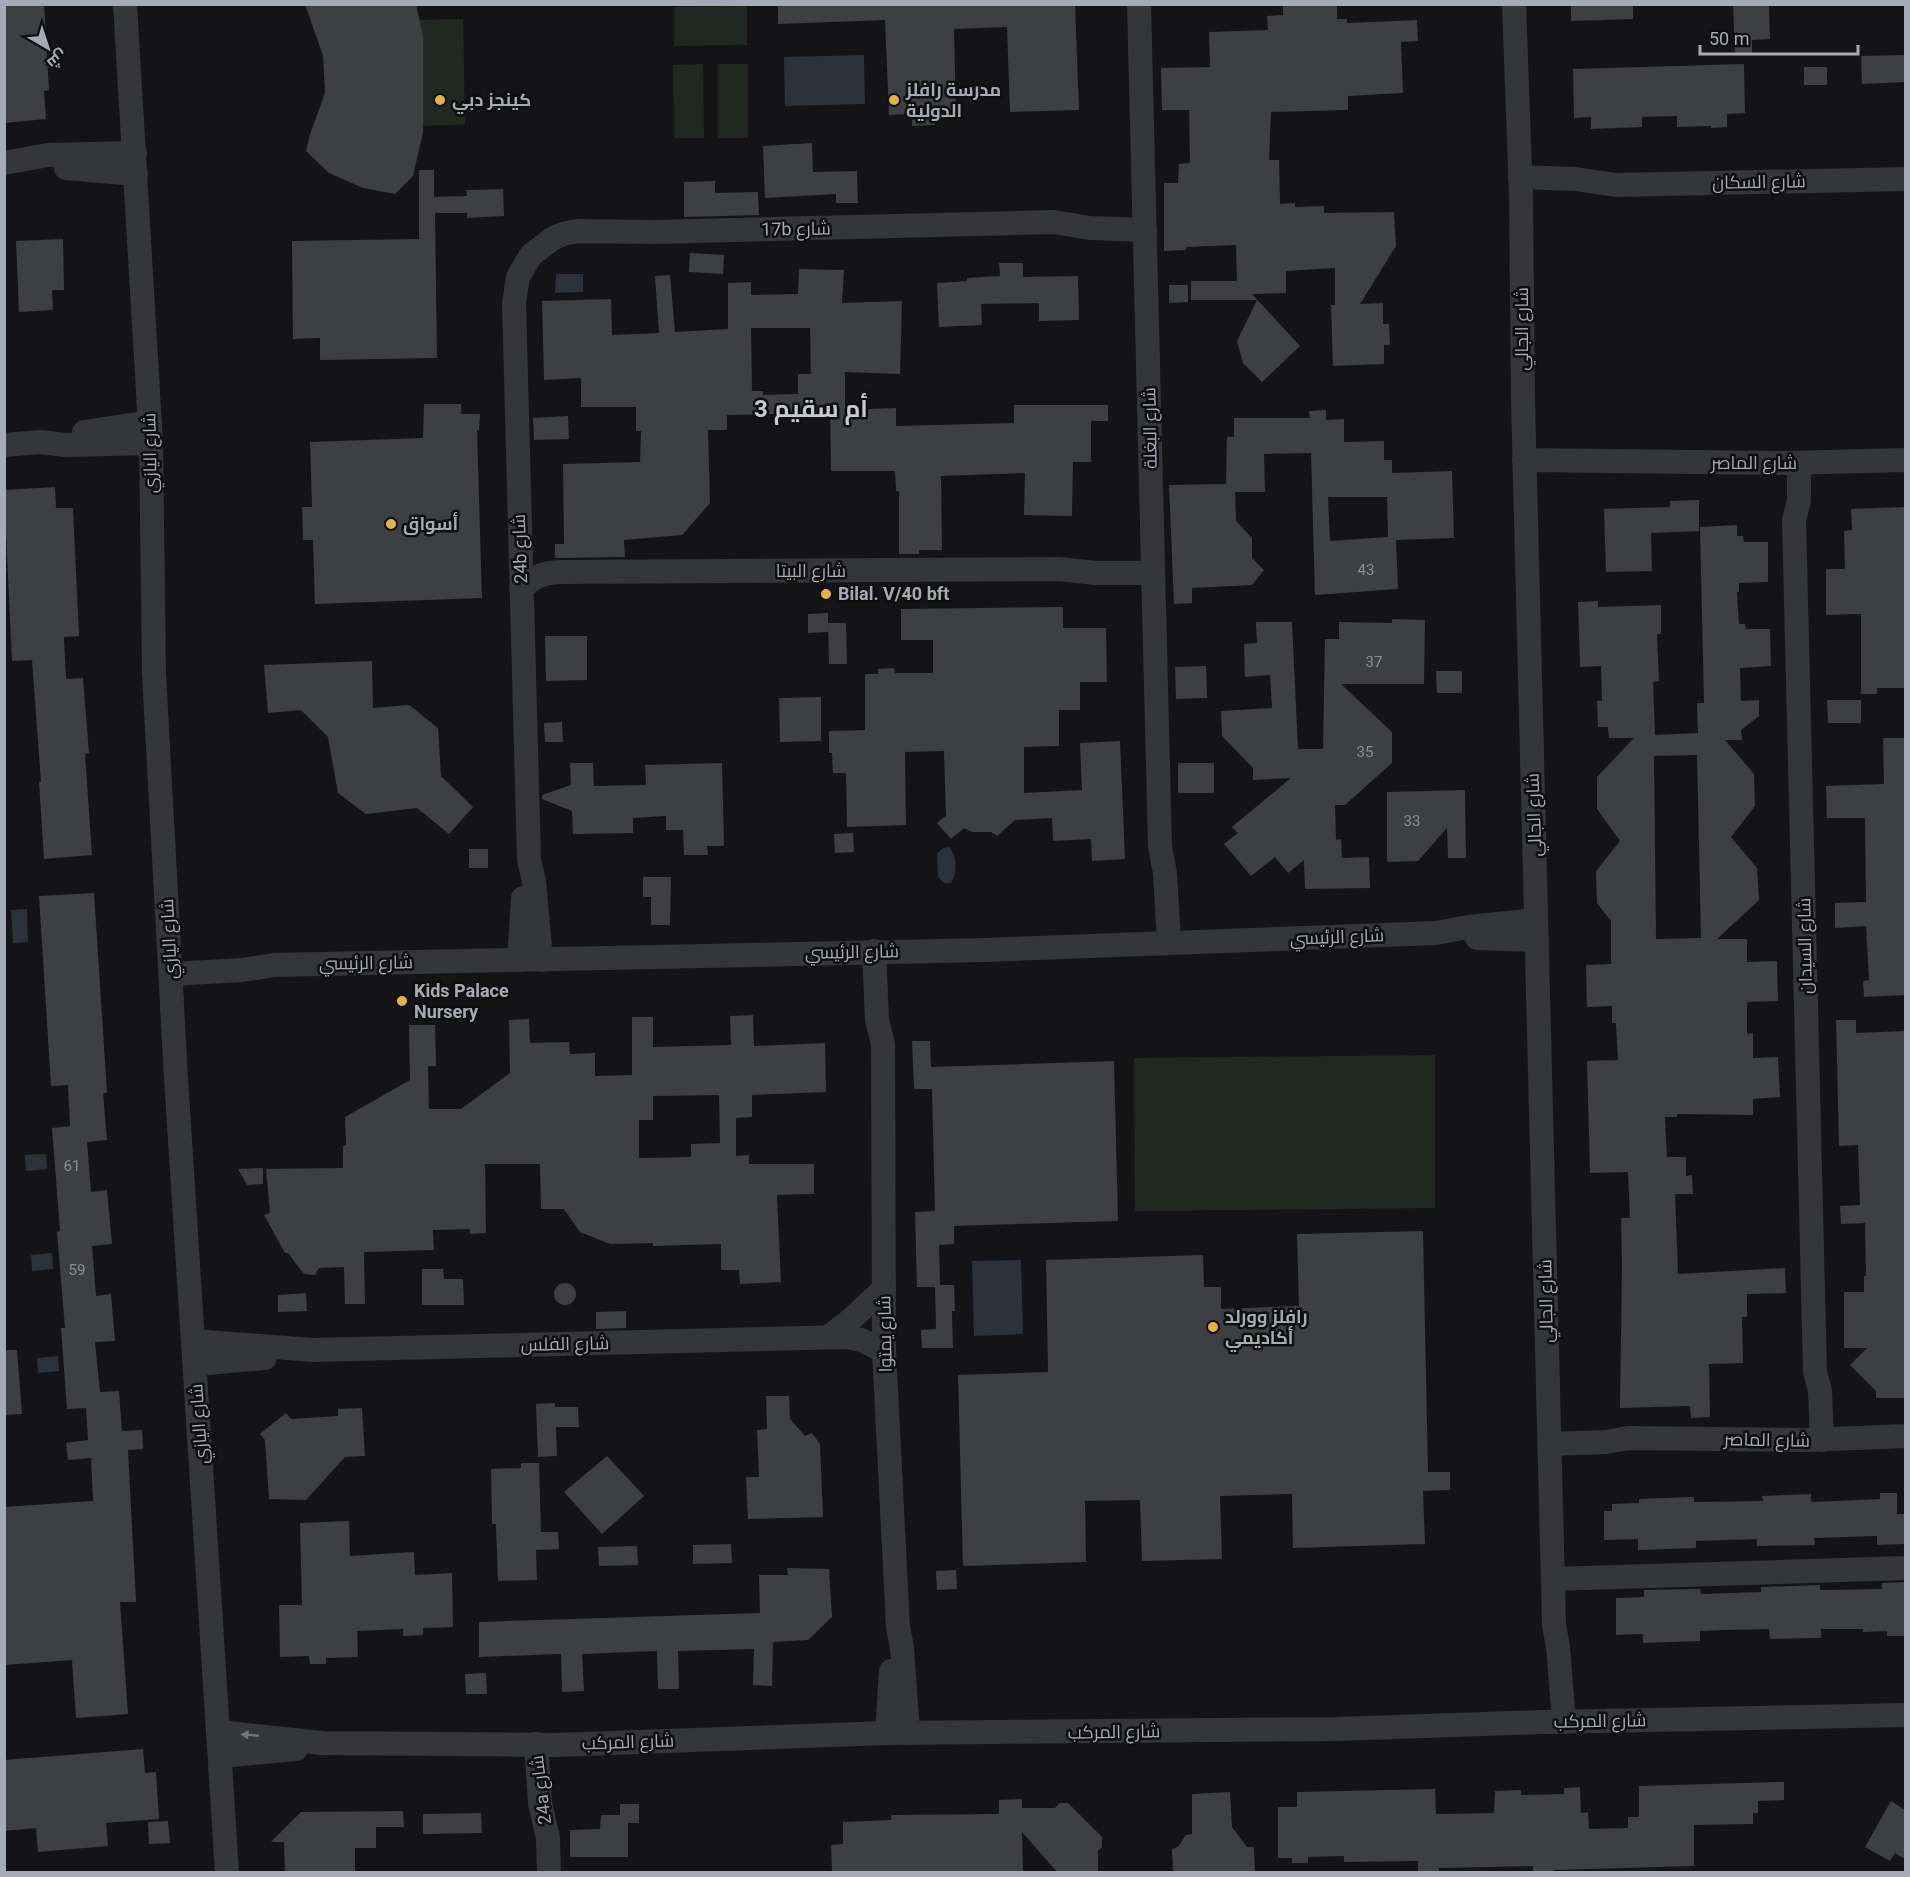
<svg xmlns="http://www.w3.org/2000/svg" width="1910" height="1877" font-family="Roboto,Cairo,sans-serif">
  <rect width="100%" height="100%" fill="#141416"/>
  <g fill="#202821">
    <polygon points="747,6 747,45 674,46 674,7"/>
    <polygon points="463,19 465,125 414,126 412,20"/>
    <polygon points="703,64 704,138 674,138 673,65"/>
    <rect x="718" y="64" width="30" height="74"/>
    <polygon points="1435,1055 1435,1208 1135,1211 1134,1058"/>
  </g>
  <g fill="#2b3239">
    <polygon points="864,55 865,104 785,106 784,57"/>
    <polygon points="556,274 583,274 583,292 555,293"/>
    <path d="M949,847C957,856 958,872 951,883H944L938,877L937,854L943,848Z"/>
    <polygon points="27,909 28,942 13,943 11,910"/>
    <polygon points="46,1154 47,1169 26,1171 25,1155"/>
    <polygon points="52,1253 53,1269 32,1271 31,1255"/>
    <polygon points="1021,1260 1023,1334 974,1336 972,1261"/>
    <polygon points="58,1356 59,1371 38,1373 37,1358"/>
  </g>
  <g fill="#3e3f42" fill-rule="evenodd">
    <polygon points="44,4 49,90 44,91 46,119 4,123 4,5"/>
    <polygon points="305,4 416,4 423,36 423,132 413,176 395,194 363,188 329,173 306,151 310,134 325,93 323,56"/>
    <polygon points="778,4 1075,4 1079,110 1010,112 1007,27 954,29 956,113 935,113 935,125 912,126 912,114 889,115 885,20 778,24"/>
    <polygon points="1283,4 1337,4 1337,19 1347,19 1347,23 1417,20 1418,41 1401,42 1403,93 1348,96 1348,110 1271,112 1269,160 1279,160 1280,204 1295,203 1295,207 1324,206 1324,213 1394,212 1396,246 1360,304 1383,303 1383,324 1389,324 1390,345 1384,345 1384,364 1333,366 1331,305 1335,305 1335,268 1286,271 1286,293 1252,294 1300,346 1262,382 1243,363 1237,341 1257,300 1191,300 1191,281 1237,281 1236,245 1186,247 1186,250 1164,251 1164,183 1178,183 1179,164 1190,163 1189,110 1162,110 1161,68 1210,67 1209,32 1268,30 1267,16 1283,15"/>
    <polygon points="1571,4 1633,4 1633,19 1571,21"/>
    <polygon points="1733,4 1769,4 1770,39 1752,40 1752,53 1735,54"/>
    <polygon points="1905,55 1905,82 1862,84 1861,56"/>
    <polygon points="1744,64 1745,113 1727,114 1727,127 1711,128 1711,126 1677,127 1677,116 1642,117 1642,127 1591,129 1591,117 1574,118 1573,69"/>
    <rect x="1804" y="67" width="23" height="18"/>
    <polygon points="812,143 813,172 857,171 858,203 836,203 836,194 765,198 763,146"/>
    <polygon points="419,170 434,170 434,197 467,196 466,190 503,189 504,216 467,218 467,213 435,213 437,358 320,360 320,338 293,339 292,241 419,239"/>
    <polygon points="715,181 715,193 758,192 759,215 684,217 684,182"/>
    <polygon points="63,239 64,290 52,290 53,310 19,312 16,241"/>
    <polygon points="690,253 724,255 723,274 689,272"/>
    <polygon points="999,263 1023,263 1023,277 1078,276 1079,320 1039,321 1039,303 981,304 982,325 939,327 937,283 967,281 967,278 1000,276"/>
    <path d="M799,269L844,270L842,303L902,301L900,374L845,372V410L896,408V426L1014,423V405H1108V421H1091V462H1073L1072,516L1024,515L1025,473L941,476L942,550H919V554H899V491H896L895,471H831L830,413L727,415V430H708L710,503L682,535L624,540L625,557L555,558V544H564L563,464L640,462L641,431H636V407H581V378L544,380L542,301L611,299L612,335L659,333L655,276L670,275L675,332L728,329V283L751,282V295L798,294ZM751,328H810L811,374H798V394L763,395V391H752Z"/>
    <polygon points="1169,285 1188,285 1188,302 1169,303"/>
    <polygon points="424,404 461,404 461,414 480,414 479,430 477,430 482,598 315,604 313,540 303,540 302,507 312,507 310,442 423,438"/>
    <path d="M1326,410V420L1344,419V442L1384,441V460H1392V473L1452,471L1454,538L1396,540L1398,589L1315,595L1311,453L1264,454L1265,492H1235L1236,521L1252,538V558L1264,570L1252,585L1192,588V603L1174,604L1169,485L1226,484L1227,437H1234V418H1310L1309,411ZM1328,497H1387L1388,537L1330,541Z"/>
    <polygon points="568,416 569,439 534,440 533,418"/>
    <polygon points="55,487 56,508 73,508 79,636 64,637 66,679 83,678 89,753 85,754 92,855 44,859 39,782 41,782 32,660 12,661 4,490"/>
    <polygon points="1699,500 1699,531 1651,533 1652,571 1606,572 1604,509 1670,507 1670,501"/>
    <polygon points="1905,507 1905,688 1877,688 1877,694 1861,694 1861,614 1826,615 1826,569 1845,569 1844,531 1852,530 1851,509"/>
    <path d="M1737,525V536H1743L1744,542H1768V582L1739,583V592H1737L1739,624H1745L1746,629H1770L1771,666L1740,668L1741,701L1759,700V716L1741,730L1742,740H1725L1754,774L1755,806L1731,837L1757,868L1759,900L1717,939H1747V962L1777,961L1778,1001L1747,1002V1034L1753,1033V1058L1778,1057L1780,1097L1753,1099V1115L1677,1114V1117H1665L1667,1157H1686V1176L1692,1175L1693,1194H1675L1678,1274L1785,1268L1786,1293L1747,1294V1317H1742L1743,1363L1709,1364L1710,1417L1691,1418L1690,1406L1620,1408L1622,1263L1621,1218H1630L1628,1172L1590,1173L1587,1061L1618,1060L1616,1023H1612V1006L1587,1007L1586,965L1611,964V921L1597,903L1596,871L1620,841L1597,809V777L1634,738H1609L1608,727H1598L1597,701H1602L1601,666L1580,667L1578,602L1598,601V607L1661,605V634H1657L1659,681L1653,682L1655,735L1698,733L1697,703H1704L1700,527ZM1697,755L1701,938L1656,939L1654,756Z"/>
    <polygon points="1063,607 1063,628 1106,628 1107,682 1080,682 1080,710 1059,710 1059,746 1024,747 1024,793 1082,790 1080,743 1120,741 1125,859 1092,861 1091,839 1053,841 1052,818 1015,820 997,836 991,832 972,832 964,828 951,839 937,823 946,816 944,751 905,752 906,825 847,827 846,773 833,773 832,753 829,753 829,731 865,730 865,674 878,674 878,669 894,668 895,673 933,673 933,640 901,640 901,609"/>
    <polygon points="828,613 828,632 808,633 808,614"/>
    <polygon points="1392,619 1425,620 1424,684 1341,684 1392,732 1392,763 1345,805 1335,805 1336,840 1341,839 1342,858 1369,857 1370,888 1305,889 1304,860 1288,873 1275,857 1251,876 1224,844 1238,833 1232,827 1291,778 1253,780 1253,768 1222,736 1221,711 1272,708 1270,675 1245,677 1244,644 1257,643 1256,622 1292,622 1298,749 1323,749 1325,639 1339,639 1339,622 1392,623"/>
    <polygon points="828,623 846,623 847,664 829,664"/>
    <polygon points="545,636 587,636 587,680 546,681"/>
    <polygon points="372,661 373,708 409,705 438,728 441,776 473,807 449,834 417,808 366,814 338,793 328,737 301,710 268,713 264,665"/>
    <polygon points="1206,666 1207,698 1176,699 1175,667"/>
    <polygon points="1436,671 1462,671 1462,693 1437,693"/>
    <polygon points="821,697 821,741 780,742 779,698"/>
    <polygon points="1827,700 1861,700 1861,723 1828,723"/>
    <polygon points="562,722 563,742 545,742 544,723"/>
    <polygon points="1883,738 1905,738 1905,995 1864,997 1863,981 1869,980 1866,926 1835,928 1835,903 1866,902 1865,818 1827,818 1826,786 1884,784"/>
    <polygon points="570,763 593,763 594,786 646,785 645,765 722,763 724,846 707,846 708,855 684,855 683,830 666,830 666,816 633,818 633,833 573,834 572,811 542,799 542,795 571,785"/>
    <rect x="1178" y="763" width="36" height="30"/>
    <polygon points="1465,790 1466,858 1448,858 1447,828 1418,861 1387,862 1387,792"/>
    <polygon points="853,833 854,852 835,853 834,834"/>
    <rect x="469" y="849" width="19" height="19"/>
    <polygon points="643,877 671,877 670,925 651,925 651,897 643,897"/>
    <polygon points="94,893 107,1093 103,1093 107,1140 87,1142 91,1192 107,1190 112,1244 92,1246 96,1296 111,1294 115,1341 95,1342 100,1392 119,1391 122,1431 142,1430 143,1449 128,1450 136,1602 120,1602 128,1714 76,1718 72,1660 4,1665 4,1507 93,1501 91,1458 68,1460 66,1443 88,1440 86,1408 67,1409 61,1328 65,1328 57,1232 60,1231 52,1128 70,1126 68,1085 51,1086 39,896"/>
    <path d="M753,1015L754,1046L825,1043L826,1092L752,1095V1117L736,1118V1156L749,1155V1164H814V1194L777,1195L781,1282L740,1284L739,1270H721V1244L653,1246V1243L610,1244L580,1232L564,1209H541L540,1164H485L486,1233L470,1234V1229L433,1230L434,1250L364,1252L365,1304H345L344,1267L319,1268L315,1275L304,1274L288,1253H285L264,1215L270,1213L266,1169L343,1168V1146L346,1145L345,1117L410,1080L409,1025H435L436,1066H428L429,1109H461L510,1073L509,1020L529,1019L530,1043L569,1042L570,1054L595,1053V1076L632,1075V1017H653V1047L731,1045L730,1016ZM719,1095L720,1143L691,1144V1157L639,1158V1120H653V1096Z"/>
    <polygon points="1836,1020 1856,1020 1856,1033 1905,1031 1905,1398 1876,1398 1876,1391 1850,1365 1867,1348 1844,1348 1844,1292 1864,1292 1864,1276 1866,1276 1865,1223 1841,1224 1840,1206 1860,1205 1858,1145 1839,1146"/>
    <polygon points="912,1041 930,1041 931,1067 1114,1061 1118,1221 954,1226 954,1244 939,1245 940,1285 954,1285 955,1311 952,1311 953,1348 922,1348 921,1330 936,1329 935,1287 917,1287 915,1212 935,1211 932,1089 914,1089"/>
    <polygon points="263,1168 263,1184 247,1185 238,1169"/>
    <polygon points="1423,1231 1428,1472 1450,1472 1450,1490 1423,1491 1425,1544 1293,1548 1292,1494 1220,1496 1222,1559 1142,1561 1140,1500 1085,1501 1086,1562 963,1566 958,1375 1048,1372 1046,1260 1203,1255 1204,1287 1221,1287 1221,1309 1299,1306 1297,1234"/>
    <polygon points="422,1269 443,1269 444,1279 463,1279 464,1305 422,1305"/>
    <circle cx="565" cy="1294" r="11"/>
    <polygon points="306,1293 307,1311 278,1312 278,1295"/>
    <polygon points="626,1311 626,1328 596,1329 596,1312"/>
    <polygon points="4,1350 17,1350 22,1414 4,1415"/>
    <polygon points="766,1396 789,1396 790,1419 805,1436 812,1433 820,1444 823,1517 748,1519 746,1477 759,1477 757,1430 767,1429"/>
    <polygon points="555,1403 555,1407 578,1407 579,1427 556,1427 557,1456 538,1457 536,1404"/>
    <polygon points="362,1408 365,1456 345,1457 306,1500 269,1499 265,1440 260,1434 286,1413 291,1419 338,1416 338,1409"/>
    <polygon points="607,1456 644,1496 602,1534 564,1492"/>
    <polygon points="521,1463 539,1463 541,1532 558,1532 559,1549 536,1550 537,1580 498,1581 496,1524 492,1524 491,1469 521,1468"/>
    <polygon points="1880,1493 1897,1493 1897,1514 1905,1514 1905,1544 1877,1545 1877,1536 1814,1538 1815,1545 1757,1546 1757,1539 1696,1541 1696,1548 1638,1550 1638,1539 1604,1540 1604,1511 1612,1511 1612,1504 1639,1503 1639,1499 1694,1497 1694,1502 1763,1501 1762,1496 1811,1494 1811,1502 1880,1499"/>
    <polygon points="349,1521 350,1556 414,1552 415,1575 452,1573 453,1627 423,1628 423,1635 403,1636 403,1629 357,1631 358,1657 326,1658 326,1664 310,1664 309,1656 280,1657 279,1605 302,1605 300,1523"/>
    <polygon points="731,1544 732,1563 693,1564 693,1545"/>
    <polygon points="637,1546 638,1565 599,1566 598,1547"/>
    <polygon points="787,1568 829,1569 832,1617 808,1640 773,1642 772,1686 753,1685 754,1649 678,1651 679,1689 658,1689 657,1651 582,1654 584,1691 562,1692 561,1654 479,1657 479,1622 760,1613 759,1575 788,1575"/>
    <polygon points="956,1570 957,1589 937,1590 936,1571"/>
    <polygon points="1905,1582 1905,1636 1887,1636 1887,1631 1863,1632 1863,1629 1821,1629 1821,1638 1770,1639 1769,1629 1725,1630 1700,1631 1700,1641 1643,1643 1643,1634 1616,1635 1616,1598 1644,1597 1644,1590 1700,1589 1701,1594 1761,1592 1761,1587 1820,1585 1820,1590 1882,1589 1882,1583"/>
    <polygon points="486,1673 487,1694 466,1694 465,1674"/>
    <polygon points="143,1749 145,1773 156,1772 159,1819 106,1823 108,1846 38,1852 36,1828 4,1831 4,1760"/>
    <polygon points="1784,1782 1784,1800 1758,1801 1758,1813 1753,1813 1753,1824 1694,1825 1694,1866 1554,1870 1554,1872 1533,1872 1533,1866 1439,1868 1439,1872 1418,1872 1418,1861 1344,1862 1344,1856 1308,1857 1308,1863 1292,1863 1292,1858 1278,1858 1278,1807 1297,1807 1297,1792 1435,1789 1436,1814 1494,1813 1495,1791 1521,1790 1521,1795 1564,1794 1564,1788 1580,1787 1581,1813 1588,1812 1589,1829 1628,1828 1628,1817 1639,1817 1639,1786"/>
    <polygon points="1230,1792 1232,1827 1247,1847 1254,1847 1255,1872 1173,1872 1172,1849 1178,1847 1186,1835 1192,1834 1192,1794"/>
    <polygon points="1022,1799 1022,1808 1055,1808 1059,1803 1068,1803 1102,1837 1102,1847 1098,1851 1098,1872 1057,1872 1022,1832 1023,1872 832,1872 831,1845 843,1844 843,1822 891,1820 891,1815 999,1814 999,1800"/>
    <polygon points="1891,1801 1905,1810 1905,1859 1895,1853 1890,1861 1865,1847"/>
    <polygon points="620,1804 639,1804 639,1823 628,1823 628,1857 570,1857 570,1830 600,1829 601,1815 620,1815"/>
    <polygon points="403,1811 404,1827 376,1827 376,1848 355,1848 355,1872 285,1872 284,1842 271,1842 301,1812"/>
    <polygon points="481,1813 482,1833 423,1834 423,1814"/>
    <polygon points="168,1821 170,1843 149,1844 148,1822"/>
  </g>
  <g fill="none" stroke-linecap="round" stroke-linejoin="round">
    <g stroke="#35363a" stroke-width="24">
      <polyline points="125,4 151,443 154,673 176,1078 227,1872"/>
      <polyline points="1139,4 1160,847 1165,873 1169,942"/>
      <polyline points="1514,4 1521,196 1523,401 1554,1625 1558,1647 1564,1722"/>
      <polyline points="4,163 48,155 135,153"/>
      <polyline points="66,168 136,174"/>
      <polyline points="1520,177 1575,179 1616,185 1906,179"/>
      <polyline points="84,432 150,422"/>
      <polyline points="4,445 41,442 66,445 151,443"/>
      <polyline points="1524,460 1786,463 1906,460"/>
      <polyline points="1799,463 1799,501 1794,520 1815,1372 1820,1391 1822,1440"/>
      <path d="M521,589C534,576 545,572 563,572L1059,569L1096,573H1153"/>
      <polyline points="1477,938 1537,940"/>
      <polyline points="874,951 877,1020 883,1044 884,1351 898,1627 902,1648 908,1733"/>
      <polyline points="519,960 523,898"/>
      <polyline points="541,960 534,881 529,860 514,303 518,277 531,255 552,239 563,234 577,231 655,232 1054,222 1090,228 1145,230"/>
      <polyline points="171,974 243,970 274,965 986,950 1436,933 1468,927 1536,920"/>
      <polyline points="828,1337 848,1322 884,1289"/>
      <polyline points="194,1341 313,1350 848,1337 861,1340 884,1351"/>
      <polyline points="196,1364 265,1358"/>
      <polyline points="1550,1444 1606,1442 1628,1438 1807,1440 1906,1436"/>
      <polyline points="1553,1579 1906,1568"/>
      <polyline points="219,1732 322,1743 556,1745 887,1733 1338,1729 1544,1722 1906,1715"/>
      <polyline points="887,1733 891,1671"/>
      <polyline points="536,1744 540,1803 548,1838 549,1872"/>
      <polyline points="221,1756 296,1749"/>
    </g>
  </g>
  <defs><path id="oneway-solid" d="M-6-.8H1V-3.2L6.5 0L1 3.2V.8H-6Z" transform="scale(1.5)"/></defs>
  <use fill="#73767e" href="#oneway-solid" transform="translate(250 1735) rotate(-175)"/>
  <g fill="#e6b43b" stroke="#0f0f11" stroke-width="2">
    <circle cx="440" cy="100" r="6"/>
    <circle cx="894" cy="100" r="6"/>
    <circle cx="391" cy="524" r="6"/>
    <circle cx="826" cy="594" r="6"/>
    <circle cx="402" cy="1001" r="6"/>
    <circle cx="1213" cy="1327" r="6"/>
  </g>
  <g text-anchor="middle" stroke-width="5" stroke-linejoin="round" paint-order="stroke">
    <g font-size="15" fill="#8c8f98">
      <text x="1366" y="575">43</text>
      <text x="1374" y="667">37</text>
      <text x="1365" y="757">35</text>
      <text x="1412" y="826">33</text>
      <text x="72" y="1171">61</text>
      <text x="77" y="1275">59</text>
    </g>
    <g font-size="18" font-weight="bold" fill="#a6aab5" stroke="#0f0f11" text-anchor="start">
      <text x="906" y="96">مدرسة رافلز<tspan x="906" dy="21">الدولية</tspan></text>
      <text x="452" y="106">كينجز دبي</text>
      <text x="403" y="530">أسواق</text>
      <text x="838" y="600">Bilal. V/40 bft</text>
      <text x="414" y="997">Kids Palace<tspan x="414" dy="21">Nursery</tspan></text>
      <text x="1225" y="1323">رافلز وورلد<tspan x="1225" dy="21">أكاديمي</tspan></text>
    </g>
    <g font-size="18" fill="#a6aab5" stroke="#0f0f11">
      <text transform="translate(1759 182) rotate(-1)" y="6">شارع السكان</text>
      <text transform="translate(796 229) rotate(-1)" y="6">17b شارع</text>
      <text transform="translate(1522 329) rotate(-90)" y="6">شارع الجالي</text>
      <text transform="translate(1150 428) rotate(-91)" y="6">شارع البغلة</text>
      <text transform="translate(150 453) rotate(-91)" y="6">شارع اليازي</text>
      <text x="1754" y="469">شارع الماصر</text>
      <text transform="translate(520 549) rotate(-92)" y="6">24b شارع</text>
      <text x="811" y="577">شارع البيتا</text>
      <text transform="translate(1534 815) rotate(-92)" y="6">شارع الجالي</text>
      <text transform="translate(1337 937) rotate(-2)" y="6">شارع الرئيسي</text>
      <text transform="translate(169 939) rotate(-93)" y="6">شارع اليازي</text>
      <text transform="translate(1805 946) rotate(-91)" y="6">شارع السيدان</text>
      <text transform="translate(852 952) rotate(-1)" y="6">شارع الرئيسي</text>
      <text transform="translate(366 963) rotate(-1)" y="6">شارع الرئيسي</text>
      <text transform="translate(1546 1301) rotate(-91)" y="6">شارع الجالي</text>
      <text transform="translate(885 1334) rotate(-91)" y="6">شارع يمتوا</text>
      <text transform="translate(565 1344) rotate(-1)" y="6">شارع الفلس</text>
      <text transform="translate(199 1424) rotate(-94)" y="6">شارع اليازي</text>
      <text transform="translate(1767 1440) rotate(1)" y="6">شارع الماصر</text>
      <text transform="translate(1600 1721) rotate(-1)" y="6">شارع المركب</text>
      <text transform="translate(1114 1732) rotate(-1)" y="6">شارع المركب</text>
      <text transform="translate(628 1742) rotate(-2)" y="6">شارع المركب</text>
      <text transform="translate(541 1790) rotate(-97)" y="6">24a شارع</text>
    </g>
    <g font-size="24" font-weight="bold" fill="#c7c9d1" stroke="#0f0f11">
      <text x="811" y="417">أم سقيم 3</text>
    </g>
  </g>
  <rect width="1910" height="1877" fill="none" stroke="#a6aab5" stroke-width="12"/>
  <g transform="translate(48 48) rotate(141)" stroke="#0f0f11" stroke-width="4.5" paint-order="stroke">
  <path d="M0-4.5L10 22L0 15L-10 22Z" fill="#a6aab5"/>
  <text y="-9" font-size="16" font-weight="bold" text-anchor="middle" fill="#a6aab5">ش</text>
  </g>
  <path d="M1700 45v9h158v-9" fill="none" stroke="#a6aab5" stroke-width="3"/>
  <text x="1709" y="45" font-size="18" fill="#a6aab5" stroke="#0f0f11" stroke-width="4.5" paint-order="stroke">50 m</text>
</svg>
